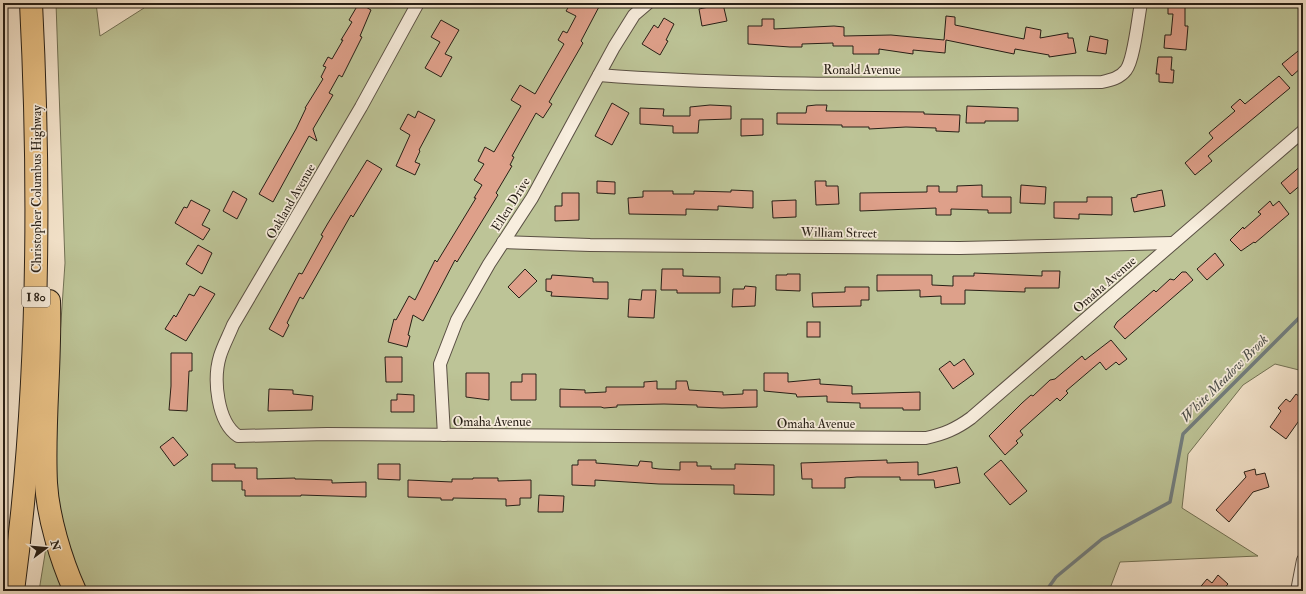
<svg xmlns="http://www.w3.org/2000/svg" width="1306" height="594" font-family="'IM FELL Double Pica',serif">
  <rect width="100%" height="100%" fill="#f5e5cd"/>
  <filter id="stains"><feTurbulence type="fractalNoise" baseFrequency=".005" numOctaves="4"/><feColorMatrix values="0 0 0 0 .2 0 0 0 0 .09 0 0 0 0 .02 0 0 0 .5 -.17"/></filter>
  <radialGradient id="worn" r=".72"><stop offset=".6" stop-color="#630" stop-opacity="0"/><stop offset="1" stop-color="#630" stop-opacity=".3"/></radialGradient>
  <polygon fill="#bdc497" stroke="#727256" points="56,3 96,3 100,36 144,8 145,3 1303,3 1303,371 1275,364 1243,385 1188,454 1182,508 1258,556 1120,562 1109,591 39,591 45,554 65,263"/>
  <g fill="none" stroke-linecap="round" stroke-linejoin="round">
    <polyline stroke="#717d7e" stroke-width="3.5" points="1046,591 1056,577 1102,539 1170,502 1183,434 1303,314"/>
  </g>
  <g fill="#dea08a" stroke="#271f16">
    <polygon points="359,3 371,10 360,36 362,37 342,77 339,75 329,93 333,95 313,129 317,141 309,136 273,202 259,194 296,129 306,108 305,108 323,79 321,77 326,67 323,66 328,57 332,59 343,40 341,40 352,22 349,20"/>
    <polygon points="571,3 601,3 581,41 583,43 549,102 552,104 543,118 536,113 512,156 514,157 510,165 512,166 496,193 498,195 457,262 455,260 423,321 413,315 408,335 410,336 407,347 388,342 394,319 396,320 409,296 415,300 435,260 437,262 476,198 474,198 482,185 474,180 484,164 478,161 485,147 494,152 521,106 511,100 520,85 535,94 564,44 558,40 563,31 567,33 576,16 566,11"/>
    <polygon points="1168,3 1185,3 1185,26 1188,26 1186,50 1164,48 1165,35 1171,35 1173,14 1168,14"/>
    <polygon points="723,4 727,21 702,26 699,9"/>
    <polygon points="946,16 955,17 955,25 1024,39 1026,27 1041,30 1040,38 1068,33 1068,38 1073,38 1076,53 1049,57 1049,55 1015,49 1014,54 946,40 945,53 913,50 913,54 879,49 879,54 853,54 853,46 833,46 833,43 802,44 802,47 790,47 748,44 748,26 762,26 762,19 774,19 774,29 834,26 844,27 844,36 891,35 944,40"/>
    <polygon points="664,18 674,24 666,40 668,41 660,55 642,44 654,25 658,28"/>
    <polygon points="441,20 459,30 445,54 452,57 441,77 425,68 440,42 431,37"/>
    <polygon points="1090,36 1108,40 1106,54 1087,51"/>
    <polygon points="1303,47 1303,66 1292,76 1282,64"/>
    <polygon points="1158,57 1172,57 1171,70 1174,70 1173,83 1159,82 1159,74 1156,74"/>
    <polygon points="1279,76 1290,88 1208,156 1212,161 1195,175 1185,163 1213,138 1209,133 1235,111 1231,107 1240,99 1245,104"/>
    <polygon points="612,103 629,113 612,145 595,136"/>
    <polygon points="710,105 731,106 731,119 699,120 698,133 673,133 673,126 640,124 640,108 664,109 663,116 690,116 690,107"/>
    <polygon points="816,105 827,105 826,111 924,112 924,114 960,115 959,132 936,131 936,128 906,127 869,129 869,127 842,127 842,125 777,124 777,113 806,113 807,106"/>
    <polygon points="967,106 1018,108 1018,121 985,121 985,123 966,123"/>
    <polygon points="418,111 435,120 419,150 420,151 415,162 420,164 415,175 396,166 410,135 400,129 408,114 415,118"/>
    <polygon points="741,119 763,119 763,135 741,136"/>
    <polygon points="367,160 382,169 353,217 351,215 303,299 300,297 287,323 289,325 283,337 269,329 299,273 302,274 323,236 321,235 328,223"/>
    <polygon points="1303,164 1303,183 1290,194 1281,183"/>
    <polygon points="597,181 615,182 615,194 597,193"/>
    <polygon points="815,181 826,181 826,186 838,186 839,204 816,205"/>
    <polygon points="982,185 982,197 1011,197 1011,213 988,213 988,210 951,209 951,215 936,215 936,208 860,211 860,193 927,192 927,186 939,186 939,192 957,192 957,186"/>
    <polygon points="1021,185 1046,187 1045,204 1020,203"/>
    <polygon points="731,190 753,191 753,208 718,206 718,210 686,209 686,215 629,214 628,198 643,197 643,191 673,191 673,194 694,194 694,191 731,192"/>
    <polygon points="1162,190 1165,206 1134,212 1131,198 1137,197 1137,195"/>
    <polygon points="233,191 247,199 237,219 223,211"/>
    <polygon points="562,193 579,193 579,220 555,221 555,206 562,206"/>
    <polygon points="1087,197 1112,197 1112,215 1079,214 1079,219 1054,218 1054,202 1087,202"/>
    <polygon points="191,200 210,210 202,225 210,229 203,240 175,223 184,207 187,208"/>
    <polygon points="796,200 796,217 773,218 772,201"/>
    <polygon points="1270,201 1273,206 1279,201 1289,214 1255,243 1254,242 1241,251 1230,240 1243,227 1244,229 1261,214 1258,212"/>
    <polygon points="198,245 212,253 202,274 186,264"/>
    <polygon points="1215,253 1224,265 1207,280 1197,269"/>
    <polygon points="525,269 537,281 519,298 508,287"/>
    <polygon points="662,269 683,269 683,276 720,277 720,293 677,293 677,290 661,290"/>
    <polygon points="1042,271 1060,271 1059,288 1025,288 1025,292 965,290 965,304 941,304 941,296 920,297 920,290 877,291 877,275 932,275 932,285 953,286 953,276 974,276 974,273 1042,276"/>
    <polygon points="1182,272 1186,272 1193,280 1125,339 1114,327 1117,322 1154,290 1156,292 1170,279 1174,280"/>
    <polygon points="787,274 800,274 800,291 776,290 776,275 787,275"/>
    <polygon points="552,275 593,278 593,282 608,282 608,299 551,296 552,292 546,291 546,279 551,279"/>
    <polygon points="200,286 215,294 186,341 165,329 174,315 176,317 189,294 194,296"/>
    <polygon points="745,286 756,287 755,306 732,307 733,289 744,289"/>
    <polygon points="845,287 869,287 869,300 861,300 861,306 813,307 812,293 845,292"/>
    <polygon points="642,290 656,290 654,318 628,317 629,299 641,300"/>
    <rect x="807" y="322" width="13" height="15"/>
    <polygon points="1111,340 1127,359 1119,365 1116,362 1106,370 1100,362 1066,391 1068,393 1060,401 1057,398 1020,431 1023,435 1016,441 1018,443 1005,455 989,436 1022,403 1031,395 1033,396 1050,380 1055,379 1082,356 1085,360"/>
    <polygon points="171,353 192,353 192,371 189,371 187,411 169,410 171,386"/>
    <polygon points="385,357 402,357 402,382 386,382"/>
    <polygon points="964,359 974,374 953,389 939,369 950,361 954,366"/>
    <polygon points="466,373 489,373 489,400 466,397"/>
    <polygon points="764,373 788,373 788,382 820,379 820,384 852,386 852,394 920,392 920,410 903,410 903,408 860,408 860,403 827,402 827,396 797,397 796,394 764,391"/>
    <polygon points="522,374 536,374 536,400 511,400 511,382 522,382"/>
    <polygon points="657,381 657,389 676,389 676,381 687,381 689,390 723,392 723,395 743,394 743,390 757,390 757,407 722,408 697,407 697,405 664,404 617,405 617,407 604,408 601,407 560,407 560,389 585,390 585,393 606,392 606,387 644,387 644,382"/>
    <polygon points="269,389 293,390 293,394 313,396 312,410 268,411"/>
    <polygon points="397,394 414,395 414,412 391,412 391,400 397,400"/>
    <polygon points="1296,394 1303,399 1303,415 1286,439 1270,427 1281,411 1278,408 1286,399 1290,402"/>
    <polygon points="173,437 188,455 174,466 160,447"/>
    <polygon points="578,460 596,460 596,463 638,466 640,461 652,462 652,468 659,469 680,470 680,462 697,462 697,466 711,466 711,469 735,469 735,464 774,465 774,495 734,494 734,485 659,484 595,480 595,486 572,485 572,465 578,465"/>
    <polygon points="887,460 887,463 918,462 918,475 957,467 960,483 935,488 934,480 900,480 900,477 857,477 845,478 845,488 812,488 812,479 802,479 801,463"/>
    <polygon points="1001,460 1027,491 1010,505 984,474"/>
    <polygon points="212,464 235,464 235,468 257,468 257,479 295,478 295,479 301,479 332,480 332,483 366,482 366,497 301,495 301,496 245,496 245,490 242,490 242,481 212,481"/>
    <polygon points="378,464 400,464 400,480 378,479"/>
    <polygon points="1255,469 1256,475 1265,473 1269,487 1253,492 1229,522 1216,510 1246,477 1244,472"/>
    <polygon points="473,478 498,478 498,481 531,480 531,498 520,498 520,505 506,506 506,499 453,498 453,500 441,500 441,498 408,497 408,480 452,482 452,479 473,479"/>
    <polygon points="539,495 564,496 563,512 538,512"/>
    <polygon points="1218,575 1228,584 1222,591 1197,591 1207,579 1212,583"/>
  </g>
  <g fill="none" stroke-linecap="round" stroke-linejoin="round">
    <defs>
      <g id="street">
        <path d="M418,3L361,107L233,325C229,335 223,346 220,356C213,379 217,422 238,436L327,434L926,438C944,434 956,429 971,418L1303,131"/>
        <path d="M599,75C766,88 934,83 1102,82C1111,80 1120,78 1126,70C1134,60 1138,18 1141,3"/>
        <polyline points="503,242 590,245 960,248 1173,243"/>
        <polyline points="444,435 440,364 457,320 489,264 532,198 614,47 634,15 648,3"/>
        <polyline points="1297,591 1303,560"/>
      </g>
      <g id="highway">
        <path d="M49,301C51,361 43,422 46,483C48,517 61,560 75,591"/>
        <path d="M13,591C39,396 41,199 31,3"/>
      </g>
    </defs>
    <use href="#street" stroke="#5a5044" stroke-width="14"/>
    <use href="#highway" stroke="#271f16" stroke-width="24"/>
    <use href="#street" stroke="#f8eede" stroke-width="12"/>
    <use href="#highway" stroke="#eac286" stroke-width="22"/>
  </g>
  <g text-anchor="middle" stroke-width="3.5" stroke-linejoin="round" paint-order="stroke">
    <rect fill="#f8eede" stroke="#665d52" stroke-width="1" x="22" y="287" width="28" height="20" rx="3"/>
    <g font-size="12" font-weight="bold" fill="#271f16">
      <text x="36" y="301">I 80</text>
    </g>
    <g font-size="13" fill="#271f16" stroke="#f8eede">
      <text x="862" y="74">Ronald Avenue</text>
      <text transform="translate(36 189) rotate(-90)" y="5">Christopher Columbus Highway</text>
      <text transform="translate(290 201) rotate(-60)" y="5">Oakland Avenue</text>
      <text transform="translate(510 204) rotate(-58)" y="5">Ellen Drive</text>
      <text transform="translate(839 232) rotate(1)" y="5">William Street</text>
      <text transform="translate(1104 284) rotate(-41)" y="5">Omaha Avenue</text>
      <text x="492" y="426">Omaha Avenue</text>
      <text x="816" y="428">Omaha Avenue</text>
    </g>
    <g font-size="14" font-style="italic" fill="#4c4e4a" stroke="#f8eede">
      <text transform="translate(1224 378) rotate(-45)" y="5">White Meadow Brook</text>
    </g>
  </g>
  <rect width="1306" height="594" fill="none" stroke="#f5e5cd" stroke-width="16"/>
  <rect x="4" y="4" width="1298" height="586" fill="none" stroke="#271f16" stroke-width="2"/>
  <rect x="8" y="8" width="1290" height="578" fill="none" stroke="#271f16"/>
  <g transform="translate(46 548) rotate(74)" stroke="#f8eede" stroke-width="3" paint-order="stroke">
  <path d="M0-3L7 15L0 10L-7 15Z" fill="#271f16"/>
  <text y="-6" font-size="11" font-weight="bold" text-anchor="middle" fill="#271f16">N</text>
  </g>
  <rect width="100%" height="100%" filter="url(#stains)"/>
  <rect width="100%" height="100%" fill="url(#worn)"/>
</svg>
